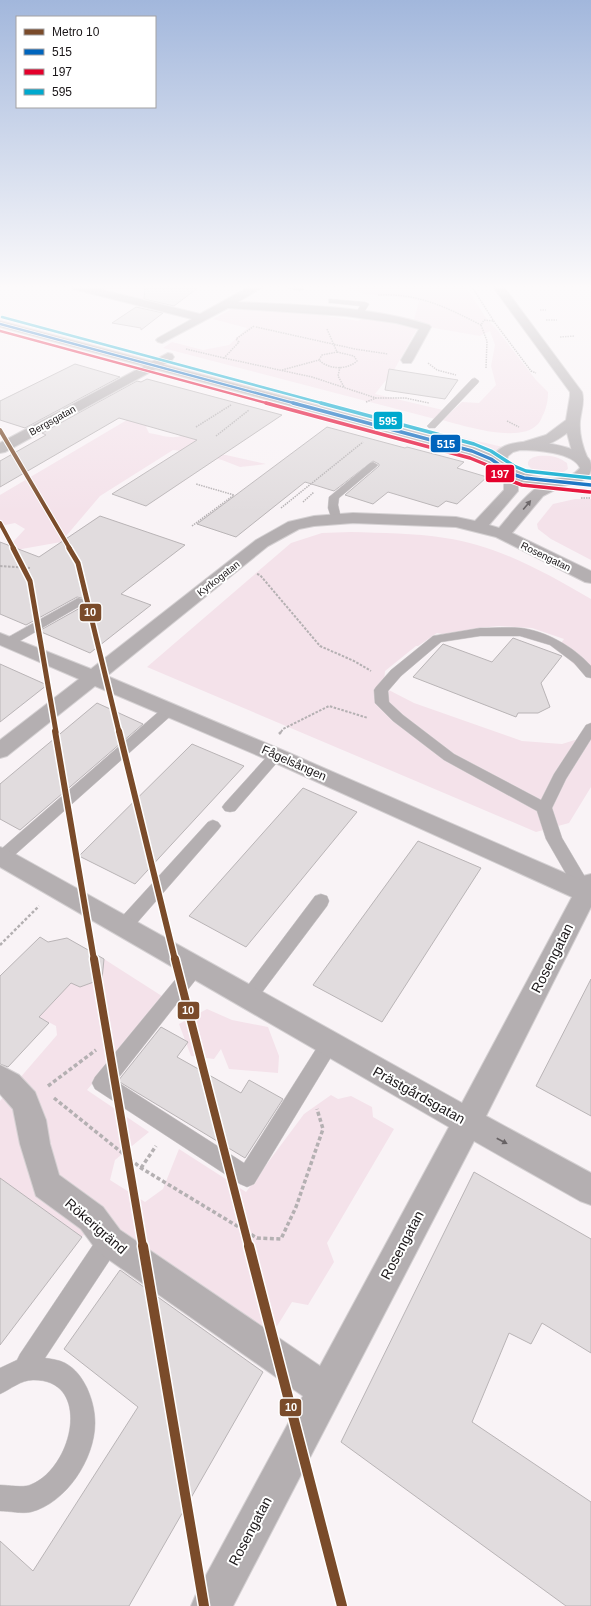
<svg xmlns="http://www.w3.org/2000/svg" width="591" height="1606" font-family="Arial,sans-serif">
  <rect width="100%" height="100%" fill="#f9f3f6"/>
  <g fill="#f4e2ea">
    <polygon points="92,287 197,287 163,305"/>
    <path d="M344,287H466L486,318L498,331L536,380L548,392C548,400 547,405 544,413C542,416 541,421 538,424C520,444 465,426 442,420L462,402L479,403L496,385L491,366L495,345L490,331L480,336L434,328L414,320L419,301L408,298L364,294Z"/>
    <polygon points="234,308 324,313 321,315 358,321 362,318 400,324 417,329 394,370 375,394 443,410 435,419 163,348 172,342 203,350 229,345 247,328 213,319"/>
    <path d="M154,404L177,406L146,427L149,433C174,438 176,441 199,427L217,453L266,464L240,467L222,460L190,452L173,450L100,496L61,542L16,550L13,542L25,529L15,523L0,526V495Z"/>
    <polygon points="412,426 503,447 495,455 405,431"/>
    <path d="M538,456C548,455 558,456 567,463L568,469C557,478 536,476 528,465C527,459 533,457 538,456Z"/>
    <polygon points="575,499 591,499 591,560 551,539 538,529 537,524 553,504"/>
    <path d="M351,532C382,533 414,533 445,538C497,545 546,573 591,599V670L575,665L557,649L564,639L532,628L499,626L478,628L464,638L437,633L418,646H416L385,671L384,682L381,686L414,703L522,741L562,744L591,735V787L569,823L536,832L147,667L291,543L322,533Z"/>
    <polygon points="104,959 165,998 87,1090 149,1132 115,1160 110,1180 145,1202 163,1189 179,1149 246,1192 304,1114 331,1095 338,1099 351,1096 372,1107 373,1117 394,1129 327,1243 334,1262 308,1305 292,1302 269,1339 100,1217 82,1237 0,1178 0,1101 57,1035 56,1026 39,1017 57,998 59,989 81,975 103,968"/>
    <polygon points="207,1009 232,1020 268,1027 279,1056 278,1073 229,1069 221,1049 214,1059 191,1056 179,1024"/>
  </g>
  <g fill="#e1dcde" stroke="#b9b4b6">
    <polygon points="145,287 199,287 174,306 144,299"/>
    <polygon points="136,307 163,313 141,330 141,328 112,323"/>
    <polygon points="75,364 120,377 25,428 0,420 0,401"/>
    <polygon points="389,369 458,380 445,399 385,390"/>
    <polygon points="147,379 282,415 146,506 112,494 197,440 119,418 0,487 0,461 46,435 42,433 137,381 141,382"/>
    <polygon points="327,427 405,448 407,447 464,462 457,468 487,477 457,504 446,501 438,507 388,492 373,504 345,495 379,466 379,464 373,461 334,491 305,482 236,537 197,524"/>
    <polygon points="100,516 185,545 121,594 151,605 90,653 39,631 80,608 86,609 90,608 93,605 90,600 77,597 26,625 0,614 0,542 39,557"/>
    <polygon points="513,638 562,656 541,683 550,707 538,713 518,713 516,717 413,677 443,644 492,662"/>
    <polygon points="0,664 47,685 0,722"/>
    <polygon points="97,703 143,724 20,830 0,819 0,784"/>
    <polygon points="192,744 244,766 135,884 79,856"/>
    <polygon points="303,788 357,812 246,947 189,916"/>
    <polygon points="418,841 481,868 382,1022 313,985"/>
    <polygon points="40,937 48,942 67,938 104,959 102,979 80,987 71,983 39,1017 49,1023 8,1067 0,1064 0,976"/>
    <polygon points="591,979 591,1116 536,1086"/>
    <polygon points="161,1027 188,1042 177,1057 241,1093 249,1080 283,1099 245,1158 118,1081"/>
    <polygon points="474,1172 591,1239 591,1353 542,1323 531,1344 509,1333 472,1422 591,1502 591,1606 566,1606 341,1442"/>
    <polygon points="0,1178 82,1237 0,1345"/>
    <polygon points="120,1270 263,1372 129,1606 0,1606 0,1541 33,1571 138,1407 64,1349"/>
  </g>
  <g fill="none" stroke-linecap="round" stroke-linejoin="round">
    <defs>
      <g id="service">
        <polygon points="284,287 302,287 304,289 300,291"/>
        <polygon points="329,299 365,302 369,304 362,316 359,316 355,314 360,306 332,303 329,303"/>
        <polygon points="475,378 479,381 478,383 435,428 429,428 427,426 429,424 472,379"/>
        <polygon points="373,462 378,465 376,467 339,498 338,505 341,518 340,520 332,520 328,508 329,497 370,463"/>
        <polygon points="78,598 90,601 92,604 90,607 86,608 80,606 13,645 5,645 3,642 5,639"/>
        <path d="M480,628C493,628 508,627 521,628C546,631 574,647 591,666V678L586,677L574,663L550,645L520,636H480L441,642L401,676L388,691L389,702L403,715L454,754L541,800L554,774L586,725L591,723V739L566,779L552,808L562,838L591,887V898L586,899L580,898L546,839L537,811L444,760L393,721L375,703L374,690L376,687L391,670L433,636Z"/>
        <polygon points="169,706 174,707 176,710 174,713 8,861 0,862 0,850 164,707"/>
        <polygon points="276,750 281,752 283,755 281,758 235,811 230,812 225,811 222,807 225,803 271,752"/>
        <polygon points="213,820 218,822 221,826 218,830 129,932 123,934 117,932 115,927 117,922 208,822"/>
        <polygon points="321,894 327,896 329,901 327,906 254,1003 248,1006 242,1003 239,998 242,993 315,896"/>
        <polygon points="195,961 201,963 204,968 201,973 116,1081 244,1163 323,1038 330,1036 337,1038 339,1044 254,1184 247,1187 240,1184 95,1089 92,1083 95,1077 189,963"/>
        <path d="M109,1230L117,1233L120,1241L117,1249L45,1358C52,1359 59,1360 65,1363C76,1369 82,1378 87,1388C92,1399 95,1411 95,1423C95,1459 66,1503 31,1512C22,1514 9,1511 0,1511V1485C9,1485 22,1488 30,1485C73,1469 93,1379 33,1380C21,1380 11,1389 0,1394V1368L17,1360L20,1354L101,1233Z"/>
      </g>
      <g id="minor">
        <path d="M72,287H91L200,314L249,287H263L238,302C300,305 370,306 429,325L431,327L413,360L411,363H403L401,360L419,329L396,323L346,316L228,308L162,343L158,342L156,340L158,338L192,319L73,289Z"/>
        <path d="M493,287H504L582,392C585,402 581,411 580,421C579,434 583,448 588,459L586,462L581,463L576,462L574,459L567,433C555,442 535,453 520,449L518,446L520,443L546,435L566,420L570,396V392Z"/>
        <polygon points="168,353 172,354 174,357 172,360 5,452 0,453 0,443"/>
        <path d="M505,465L510,466L518,479V491L489,525L499,528C512,513 539,474 562,480L564,483L562,486L543,496L512,533L591,571V583L585,582L496,537L456,527L353,523L314,526L299,529L268,546L107,676L287,752L581,880L583,876L591,874V907L486,1116L591,1173V1205L580,1201L474,1141L233,1606H191L197,1592L303,1396L98,1252L81,1229L36,1196L20,1144L13,1109L0,1094V1065L19,1075L35,1092L46,1120L50,1144L59,1175L103,1207L120,1230L320,1366L449,1127L0,867V847L8,850L462,1103L572,897L273,762L95,686L7,756L0,758V740L79,679L0,645V633L91,669L256,540L288,522L314,516L353,513L456,517L475,521L504,490V479L498,469L500,466Z"/>
      </g>
      <path id="tertiary" d="M0,321L477,448L494,455C508,432 569,443 587,457C591,460 591,464 591,468C591,486 558,487 545,486C533,485 518,482 507,476C492,469 483,460 467,454L0,327ZM520,450C534,450 574,452 580,468C563,488 524,476 506,463L508,456L513,452Z"/>
    </defs>
    <use href="#service" stroke="#d4d0d2" stroke-width="1"/>
    <use href="#minor" stroke="#d4d0d2" stroke-width="2"/>
    <use href="#tertiary" stroke="#d4d0d2" stroke-width="2"/>
    <g stroke="#b4b0b2" stroke-width="1.5" stroke-dasharray="1.5 1" stroke-linecap="butt">
      <polyline points="472,287 495,323 531,371 536,373"/>
      <path d="M378,295C418,293 446,307 481,325"/>
      <polyline points="540,310 546,310"/>
      <polyline points="546,320 557,320"/>
      <polyline points="254,326 236,339 239,342 224,358 312,377 376,398 405,398 429,403"/>
      <polyline points="256,327 355,349 388,354"/>
      <polyline points="327,329 337,352"/>
      <polyline points="560,337 575,336"/>
      <polyline points="186,349 224,358"/>
      <path d="M337,352L354,356L357,361C347,370 329,370 319,360L322,355Z"/>
      <polyline points="428,363 437,370 456,375"/>
      <polyline points="340,367 338,376 344,387"/>
      <polyline points="486,368 487,341 481,325 484,320 494,321"/>
      <polyline points="282,370 319,360"/>
      <polyline points="366,402 376,398"/>
      <polyline points="507,421 519,427"/>
      <polyline points="196,427 231,405"/>
      <polyline points="216,436 249,410"/>
      <polyline points="581,498 591,498"/>
      <polyline points="303,502 314,492"/>
      <polyline points="281,508 363,442"/>
      <polyline points="192,526 234,495 196,484"/>
    </g>
    <g stroke="#b4b0b2" stroke-width="2" stroke-dasharray="2.5 1.5" stroke-linecap="butt">
      <polyline points="0,566 30,568"/>
      <polyline points="257,574 260,575 320,646 354,661 371,671"/>
      <polyline points="281,732 283,729 329,706 368,718"/>
    </g>
    <g stroke="#b4b0b2" stroke-width="2.5" stroke-dasharray="3 2" stroke-linecap="butt">
      <polyline points="279,734 282,731"/>
      <polyline points="0,945 39,906"/>
    </g>
    <g stroke="#b4b0b2" stroke-width="3.5" stroke-dasharray="4 2.5" stroke-linecap="butt">
      <polyline points="48,1086 96,1050"/>
      <polyline points="54,1098 141,1168 257,1238 281,1239 296,1207 323,1129 317,1109"/>
      <polyline points="141,1168 156,1146"/>
    </g>
    <use href="#service" fill="#b4afb1" fill-rule="evenodd"/>
    <use href="#minor" fill="#b4afb1" fill-rule="evenodd"/>
    <use href="#tertiary" fill="#b4afb1" fill-rule="evenodd"/>
    <defs>
      <polyline id="bus-1-far1" points="0,324 297,404"/>
      <polyline id="bus-1" points="293,403 472,451 491,459 512,474 524,478 591,485"/>
      <polyline id="bus-2-far1" points="0,331 270,404"/>
      <polyline id="bus-2" points="266,403 470,458 487,465 509,480 522,485 590,492"/>
      <polyline id="bus-3-far1" points="2,317 325,404"/>
      <polyline id="bus-3" points="321,403 474,444 491,451 514,466 526,471 591,478"/>
    </defs>
    <use href="#bus-1-far1" stroke="#fff" stroke-width="4"/>
    <use href="#bus-1" stroke="#fff" stroke-width="5.5"/>
    <use href="#bus-2-far1" stroke="#fff" stroke-width="4"/>
    <use href="#bus-2" stroke="#fff" stroke-width="5.5"/>
    <use href="#bus-3-far1" stroke="#fff" stroke-width="4"/>
    <use href="#bus-3" stroke="#fff" stroke-width="5.5"/>
    <use href="#bus-1-far1" stroke="#0065bd" stroke-width="2.5"/>
    <use href="#bus-1" stroke="#0065bd" stroke-width="3.5"/>
    <use href="#bus-2-far1" stroke="#e4002b" stroke-width="2.5"/>
    <use href="#bus-2" stroke="#e4002b" stroke-width="3.5"/>
    <use href="#bus-3-far1" stroke="#00a9ce" stroke-width="2.5"/>
    <use href="#bus-3" stroke="#00a9ce" stroke-width="3.5"/>
    <defs>
      <g id="metro-1-far4">
        <polyline points="0,430 70,549"/>
        <polyline points="0,523 14,549"/>
      </g>
      <g id="metro-1-far3">
        <polyline points="13,548 30,581 56,732"/>
        <polyline points="69,548 78,563 119,732"/>
      </g>
      <g id="metro-1-far2">
        <polyline points="55,731 94,960"/>
        <polyline points="119,731 175,960"/>
      </g>
      <g id="metro-1-far1">
        <polyline points="94,959 143,1247"/>
        <polyline points="175,959 249,1247"/>
      </g>
      <g id="metro-1">
        <polyline points="143,1246 204,1606"/>
        <polyline points="249,1246 342,1606"/>
      </g>
    </defs>
    <use href="#metro-1-far4" stroke="#fff" stroke-width="6"/>
    <use href="#metro-1-far3" stroke="#fff" stroke-width="8"/>
    <use href="#metro-1-far2" stroke="#fff" stroke-width="9"/>
    <use href="#metro-1-far1" stroke="#fff" stroke-width="11"/>
    <use href="#metro-1" stroke="#fff" stroke-width="13"/>
    <use href="#metro-1-far4" stroke="#7a4b2a" stroke-width="4"/>
    <use href="#metro-1-far3" stroke="#7a4b2a" stroke-width="5"/>
    <use href="#metro-1-far2" stroke="#7a4b2a" stroke-width="6"/>
    <use href="#metro-1-far1" stroke="#7a4b2a" stroke-width="8"/>
    <use href="#metro-1" stroke="#7a4b2a" stroke-width="10"/>
  </g>
  <defs><path id="oneway-solid" d="M-6-.8H1V-3.2L6.5 0L1 3.2V.8H-6Z"/></defs>
  <g fill="#676264">
    <use href="#oneway-solid" transform="translate(527 505) rotate(-50)"/>
    <use href="#oneway-solid" transform="translate(502 1141) rotate(28)"/>
  </g>
  <linearGradient id="sky" x2="0" y2="1"><stop stop-color="#a2b7dc"/><stop offset="0.56" stop-color="#fcfafb"/><stop offset="1" stop-color="#fcfafb" stop-opacity="0"/></linearGradient>
  <rect width="591" height="512" fill="url(#sky)"/>
  <g text-anchor="middle" stroke-width="4" stroke-linejoin="round" paint-order="stroke">
    <g font-size="10" fill="#1a1618" stroke="#fff">
      <text transform="translate(52 420) rotate(-29)" y="4">Bergsgatan</text>
      <text transform="translate(546 556) rotate(26)" y="4">Rosengatan</text>
      <text transform="translate(218 578) rotate(-38)" y="4">Kyrkogatan</text>
    </g>
    <g font-size="12" fill="#1a1618" stroke="#fff">
      <text transform="translate(294 763) rotate(24)" y="4">Fågelsången</text>
    </g>
    <g font-size="14" fill="#1a1618" stroke="#fff">
      <text transform="translate(552 958) rotate(-63)" y="5">Rosengatan</text>
      <text transform="translate(419 1095) rotate(29)" y="5">Prästgårdsgatan</text>
      <text transform="translate(96 1226) rotate(41)" y="5">Rökerigränd</text>
      <text transform="translate(402 1245) rotate(-62)" y="5">Rosengatan</text>
      <text transform="translate(250 1531) rotate(-62)" y="5">Rosengatan</text>
    </g>
  </g>
  <g stroke="#fff" stroke-width="1.5">
    <rect x="373" y="411" width="30" height="19" rx="4" fill="#00a9ce"/>
    <rect x="430" y="434" width="31" height="19" rx="4" fill="#0065bd"/>
    <rect x="485" y="464" width="30" height="19" rx="4" fill="#e4002b"/>
    <rect x="79" y="603" width="23" height="19" rx="4" fill="#7a4b2a"/>
    <rect x="177" y="1001" width="23" height="19" rx="4" fill="#7a4b2a"/>
    <rect x="279" y="1398" width="23" height="19" rx="4" fill="#7a4b2a"/>
  </g>
  <g font-size="11" text-anchor="middle" font-weight="bold" fill="#fff">
    <text x="388" y="425">595</text>
    <text x="446" y="448">515</text>
    <text x="500" y="478">197</text>
    <text x="90" y="616">10</text>
    <text x="188" y="1014">10</text>
    <text x="291" y="1411">10</text>
  </g>
  <rect x="16" y="16" width="140" height="92" fill="#ffffff" stroke="#a3a2a3"/>
  <rect x="24" y="29" width="20" height="6" fill="#7a4b2a" stroke="#a3a2a3"/>
  <text x="52" y="36" font-size="12" fill="#1a1618">Metro 10</text>
  <rect x="24" y="49" width="20" height="6" fill="#0065bd" stroke="#a3a2a3"/>
  <text x="52" y="56" font-size="12" fill="#1a1618">515</text>
  <rect x="24" y="69" width="20" height="6" fill="#e4002b" stroke="#a3a2a3"/>
  <text x="52" y="76" font-size="12" fill="#1a1618">197</text>
  <rect x="24" y="89" width="20" height="6" fill="#00a9ce" stroke="#a3a2a3"/>
  <text x="52" y="96" font-size="12" fill="#1a1618">595</text>
</svg>
